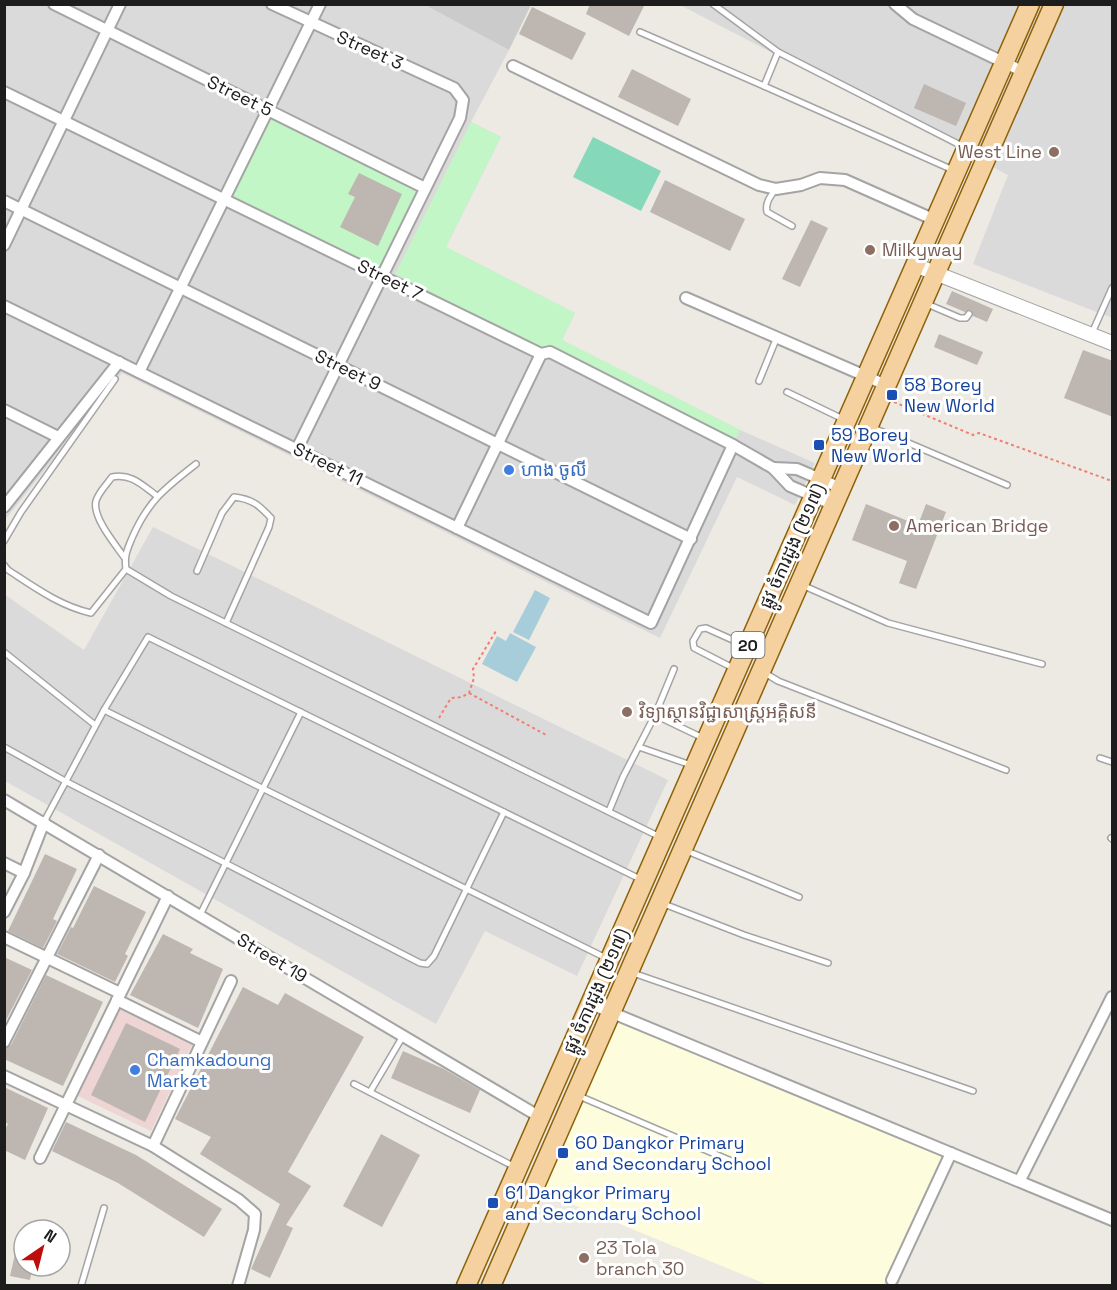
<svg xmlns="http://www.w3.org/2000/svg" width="1117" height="1290" font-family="'Space Grotesk','Noto Sans Khmer',sans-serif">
  <rect width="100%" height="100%" fill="#edeae3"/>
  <g fill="#dbdada">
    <polygon points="5,5 425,5 509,50 471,122 501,137 446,247 575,313 562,340 740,430 815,463 795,505 737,477 660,638 122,373 5,520"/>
    <polygon points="680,5 1112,5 1112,318 973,264 1008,175"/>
    <polygon points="153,527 668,780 577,976 485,931 436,1024 5,781 4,594 84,650"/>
  </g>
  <polygon fill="#eed4d3" points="120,1008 193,1043 151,1131 78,1096"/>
  <polygon fill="#fdfddd" points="619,1018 946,1158 883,1285 768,1285 540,1191"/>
  <polygon fill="#cbcbcb" points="425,5 531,4 531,5 509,50"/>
  <g fill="#c2f6c6">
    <polygon points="273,116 420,190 380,270 230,196"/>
    <polygon points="471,122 501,137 446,247 575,313 562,340 740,430 733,445 395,274"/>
  </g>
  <polygon fill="#85d8b9" points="593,137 661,171 641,211 573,177"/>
  <g fill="#a6cdd9">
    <polygon points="535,590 550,598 529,640 513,632"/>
    <polygon points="510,633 536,647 517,682 482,664 497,636 506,641"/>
  </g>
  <g fill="#beb6b0">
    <polygon points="590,4 645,4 629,36 586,14"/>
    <polygon points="532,7 586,33 572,60 519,34"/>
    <polygon points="632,69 691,99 678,126 618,97"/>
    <polygon points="924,84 966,103 956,126 914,108"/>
    <polygon points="359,173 402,194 378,246 340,227 355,197 348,194"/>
    <polygon points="665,180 745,219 730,251 650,212"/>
    <polygon points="811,220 828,228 800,287 782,279"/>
    <polygon points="952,291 993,309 987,322 973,316 971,310 965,312 946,304"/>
    <polygon points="939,334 983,352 977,365 934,347"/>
    <polygon points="1083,350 1113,361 1113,417 1064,398"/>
    <polygon points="866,504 918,525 926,504 946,512 916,589 899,583 907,561 852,540"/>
    <polygon points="45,854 77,869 53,919 57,921 43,948 8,931"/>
    <polygon points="94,886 146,912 125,954 128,956 115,982 57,954 71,927 73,928"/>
    <polygon points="163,934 193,949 190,953 223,969 198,1028 130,995"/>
    <polygon points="4,957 32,970 4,1024"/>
    <polygon points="46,975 103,1002 63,1086 4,1059 4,1049 11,1045"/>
    <polygon points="243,987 278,1005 285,993 364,1037 288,1172 311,1186 286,1225 293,1228 270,1278 251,1269 280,1204 200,1154 211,1137 175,1119"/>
    <polygon points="126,1023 180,1049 145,1122 91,1095"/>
    <polygon points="403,1051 444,1069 480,1090 470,1113 391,1078"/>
    <polygon points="4,1087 48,1108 25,1160 4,1150 4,1131 8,1124 4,1122"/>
    <polygon points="66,1122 136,1155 222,1209 204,1237 118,1183 52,1151"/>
    <polygon points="381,1134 420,1155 382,1227 343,1206"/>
    <polygon points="20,1232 24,1232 24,1266 33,1266 30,1280 10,1276"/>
  </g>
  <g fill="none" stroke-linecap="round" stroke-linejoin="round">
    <defs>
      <g id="service">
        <polyline points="713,4 778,52 964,147"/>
        <polyline points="640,32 764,86"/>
        <polyline points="778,52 764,86 953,170"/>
        <path d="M775,190C770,197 765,203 767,212L792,226"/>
        <polyline points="927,304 960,318 966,318 969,314"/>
        <polyline points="1092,333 1112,288"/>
        <polyline points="759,381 777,337"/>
        <polyline points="787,392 843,419"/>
        <polyline points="871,427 1007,485"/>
        <path d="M196,464C165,488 148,501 132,538C127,550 124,556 126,569L171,596L660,837"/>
        <polyline points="4,541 21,512 115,379"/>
        <path d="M124,557C115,544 92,517 96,501C98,493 107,484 112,477C131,473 142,485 157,496"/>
        <path d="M4,565L8,570C34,587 60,606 91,613L126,569"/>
        <path d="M197,571L222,513L234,497C252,499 259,505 271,518L269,527L226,623"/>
        <polyline points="802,585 888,623 1042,664"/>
        <polyline points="4,652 95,725"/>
        <polyline points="733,668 694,648 693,641 700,629 706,628 744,645"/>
        <polyline points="674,669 655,715 703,738"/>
        <polyline points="765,673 778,681 1006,770"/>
        <polyline points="104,710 608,959"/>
        <polyline points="4,747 65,781 420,963 427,964 434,956 504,812"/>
        <polyline points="639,747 691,765"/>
        <polyline points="1100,758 1112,762"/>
        <polyline points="609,811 623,777 655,715"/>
        <polyline points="44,822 104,710 148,637 640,879"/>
        <polyline points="1111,838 1112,839"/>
        <polyline points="687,851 799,897"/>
        <polyline points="664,904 744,935 828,963"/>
        <polyline points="200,915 301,712"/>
        <polyline points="633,973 973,1091"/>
        <polyline points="354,1084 515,1167"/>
        <polyline points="370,1092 403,1036"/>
        <polyline points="579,1096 736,1163"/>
        <polyline points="81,1286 104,1208"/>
      </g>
      <g id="minor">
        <polyline points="54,4 425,188"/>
        <polyline points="272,4 454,88 463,100 460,118 297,449"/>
        <polyline points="895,4 913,19 1024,72"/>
        <polyline points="513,66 759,185 776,189 801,185 820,178 845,180 935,220"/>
        <polyline points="4,92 541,354 550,352 733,445 773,468 790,486 834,505"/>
        <polyline points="4,201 691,539"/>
        <polyline points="4,245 120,4"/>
        <polyline points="686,298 886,385"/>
        <polyline points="4,306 651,623 733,445"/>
        <polyline points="139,372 320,4"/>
        <polyline points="4,410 58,437"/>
        <polyline points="773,468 797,469 841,488"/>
        <polyline points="4,507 119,362"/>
        <polyline points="457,528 541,354"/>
        <polyline points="4,800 540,1117"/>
        <polyline points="4,863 24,873"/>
        <polyline points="4,912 24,873 44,822"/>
        <polyline points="4,937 120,993"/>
        <polyline points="117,1000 202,1042"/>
        <polyline points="591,1004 1112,1220"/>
        <polyline points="4,1042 99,855"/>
        <polyline points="4,1076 153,1146 239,1200 255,1214 254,1230 238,1286"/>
        <polyline points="153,1146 231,981"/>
        <polyline points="40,1158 168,896"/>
        <polyline points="1020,1180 1112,997"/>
        <polyline points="892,1280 951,1153"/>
      </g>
      <polyline id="tertiary" points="915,265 1112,343"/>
      <g id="primary">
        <polyline points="466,1286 1030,4"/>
        <polyline points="491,1286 1054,4"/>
      </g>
    </defs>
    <use href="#service" stroke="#a4a4a4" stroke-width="8"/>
    <use href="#minor" stroke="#a4a4a4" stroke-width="14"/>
    <use href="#tertiary" stroke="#a4a4a4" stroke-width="16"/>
    <use href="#primary" stroke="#8d6209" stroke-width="21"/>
    <g stroke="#f17f71" stroke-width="2" stroke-dasharray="3 3" stroke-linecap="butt">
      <polyline points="894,402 973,435 979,433 1112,481"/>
      <polyline points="469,693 548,736"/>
      <polyline points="439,718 451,698 462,697 469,693 474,678 473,669 496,631"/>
    </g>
    <use href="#service" stroke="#fff" stroke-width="5"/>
    <use href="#minor" stroke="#fff" stroke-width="10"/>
    <use href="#tertiary" stroke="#fff" stroke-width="14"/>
    <use href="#primary" stroke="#f6d1a0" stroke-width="18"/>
  </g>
  <g fill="#8d6e63" stroke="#fff" stroke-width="2">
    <circle cx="1054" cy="152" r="6"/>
    <circle cx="870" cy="250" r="6"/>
    <circle cx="894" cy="526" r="6"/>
    <circle cx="627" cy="712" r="6"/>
    <circle cx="584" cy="1258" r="6"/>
  </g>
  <g fill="#1a4fb4" stroke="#fff" stroke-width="2">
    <rect x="886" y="389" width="12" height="12" rx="3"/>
    <rect x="813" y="439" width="12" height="12" rx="3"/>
    <rect x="557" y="1147" width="12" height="12" rx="3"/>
    <rect x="487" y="1197" width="12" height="12" rx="3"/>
  </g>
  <g fill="#3f7fe0" stroke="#fff" stroke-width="2">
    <circle cx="509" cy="470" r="6"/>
    <circle cx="135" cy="1070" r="6"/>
  </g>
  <g text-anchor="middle" stroke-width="6" stroke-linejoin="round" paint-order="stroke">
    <rect fill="#fff" stroke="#616161" stroke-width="1.5" x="731.5" y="632" width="33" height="26" rx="4.5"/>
    <g font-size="16" font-weight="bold" fill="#1d1d1d">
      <text x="748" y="651">20</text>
    </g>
    <g font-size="18" fill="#1d1d1d" stroke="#fff">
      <text transform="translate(370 50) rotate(24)" y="6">Street 3</text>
      <text transform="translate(240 96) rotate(26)" y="6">Street 5</text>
      <text transform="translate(390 280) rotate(26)" y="6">Street 7</text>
      <text transform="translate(348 370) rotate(26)" y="6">Street 9</text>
      <text transform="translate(328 464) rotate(26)" y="6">Street 11</text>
      <text transform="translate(792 546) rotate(-66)" y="6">ផ្លូវ ចំការដូង (២១៧)</text>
      <text transform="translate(272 958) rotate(31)" y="6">Street 19</text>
      <text transform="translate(596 991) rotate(-66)" y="6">ផ្លូវ ចំការដូង (២១៧)</text>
    </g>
    <g font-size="18" fill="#785e54" stroke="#fff" text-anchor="start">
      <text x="1042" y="158" text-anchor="end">West Line</text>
      <text x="882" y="256">Milkyway</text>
      <text x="906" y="532">American Bridge</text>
      <text x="639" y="718">វិទ្យាស្ថានវិជ្ជាសាស្រ្តអគ្គិសនី</text>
      <text x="596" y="1254">23 Tola<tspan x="596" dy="21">branch 30</tspan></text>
    </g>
    <g font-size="18" fill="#164399" stroke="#fff" text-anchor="start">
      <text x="904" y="391">58 Borey<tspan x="904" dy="21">New World</tspan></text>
      <text x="831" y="441">59 Borey<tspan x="831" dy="21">New World</tspan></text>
      <text x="575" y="1149">60 Dangkor Primary<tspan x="575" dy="21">and Secondary School</tspan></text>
      <text x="505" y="1199">61 Dangkor Primary<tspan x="505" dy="21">and Secondary School</tspan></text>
    </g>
    <g font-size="18" fill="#366cbe" stroke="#fff" text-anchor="start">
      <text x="521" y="476">ហាង ចូលី</text>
      <text x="147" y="1066">Chamkadoung<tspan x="147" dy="21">Market</tspan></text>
    </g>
  </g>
  <rect width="1117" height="1290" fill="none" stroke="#1d1d1d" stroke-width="12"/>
  <g transform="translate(42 1248) rotate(35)"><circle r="28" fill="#ffffff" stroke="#a5a5a5" stroke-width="1.5"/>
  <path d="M0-4.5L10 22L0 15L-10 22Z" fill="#bd0d0c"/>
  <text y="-9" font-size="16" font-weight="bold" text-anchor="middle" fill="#1d1d1d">N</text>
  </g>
</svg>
